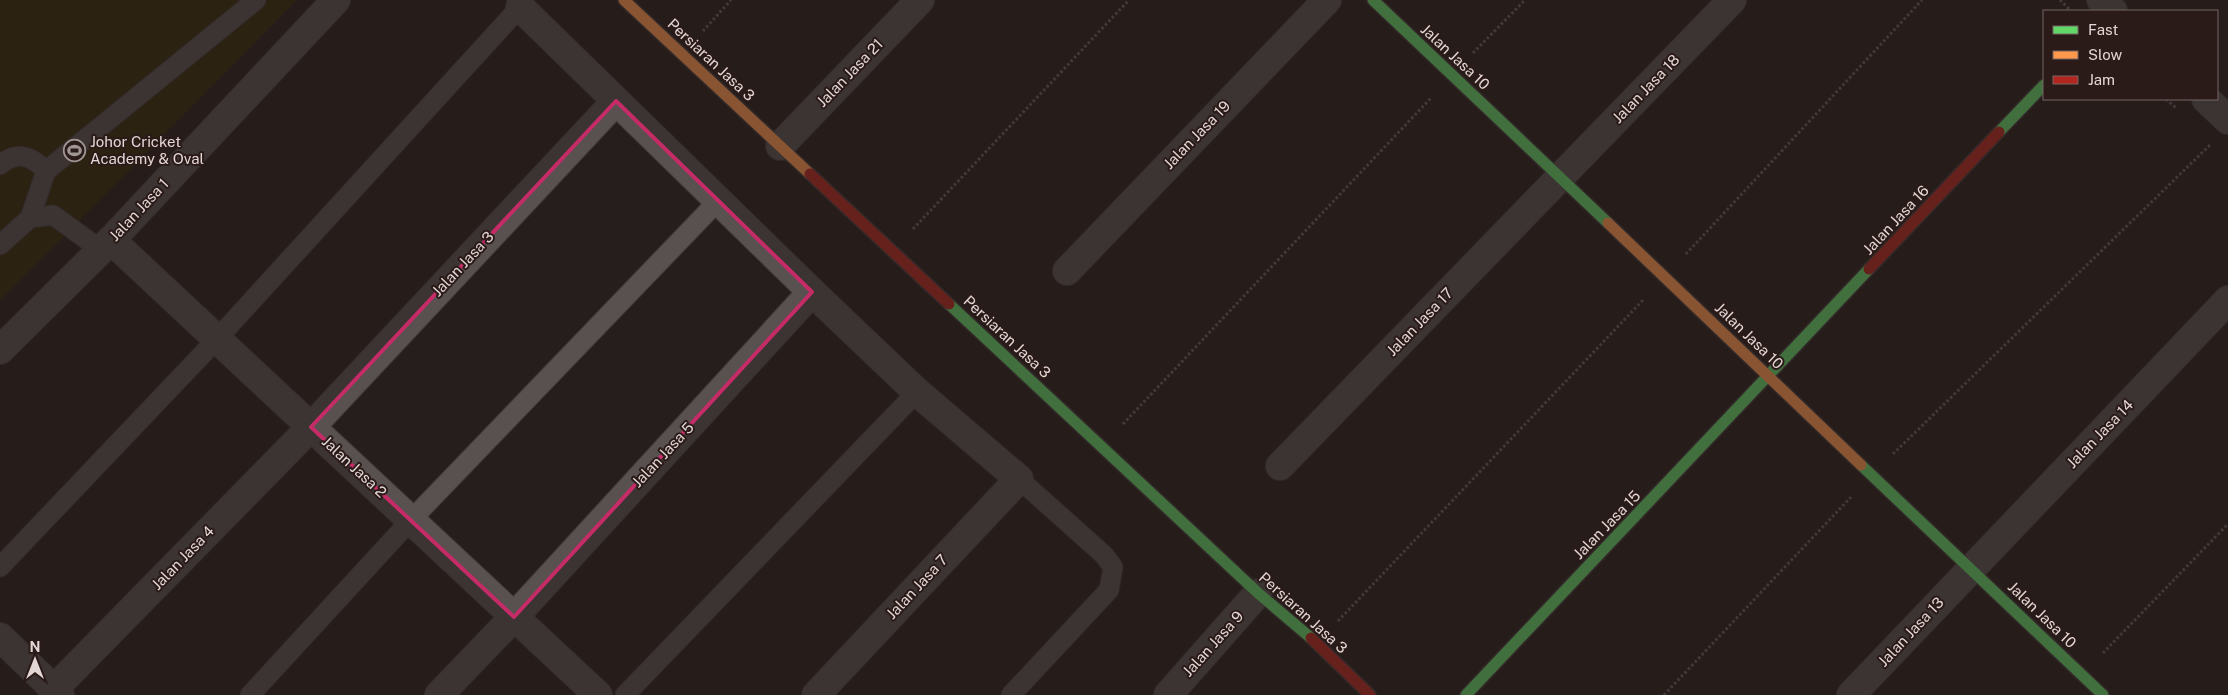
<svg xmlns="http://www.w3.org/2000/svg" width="2228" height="695" font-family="'Public Sans',sans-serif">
  <rect width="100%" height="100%" fill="#261e1c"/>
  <polygon fill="#342806" points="0,0 297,0 0,301"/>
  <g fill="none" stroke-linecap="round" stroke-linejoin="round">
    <defs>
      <g id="lane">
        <path d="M0,165C17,150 32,156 46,171"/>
        <polyline points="30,218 46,171 256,0"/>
        <polyline points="0,245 30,218 53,215 101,250"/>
        <polyline points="0,567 217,339 520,7"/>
        <polyline points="250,695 411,520 718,201"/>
        <polyline points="625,695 917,392"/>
        <polyline points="1011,695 1109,590 1113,567 1104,555 1019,479"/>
      </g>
      <g id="street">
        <polyline points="2101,0 2113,11"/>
        <polyline points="520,7 812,292 917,392 1019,479 816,695"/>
        <polyline points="2206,99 2228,120"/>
        <polyline points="780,146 920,0"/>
        <polyline points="111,240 598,695"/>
        <polyline points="1067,271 1327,0"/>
        <polyline points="0,350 111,240 336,0"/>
        <polyline points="1280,466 1732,0"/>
        <polyline points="0,637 60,695"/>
        <polyline points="54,689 311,427 616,101"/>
        <polyline points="439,695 514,617 812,292"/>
        <polyline points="1168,695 1258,593"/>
        <polyline points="1851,695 2228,300"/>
      </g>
      <g id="fast">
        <polyline points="1373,0 1608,223"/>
        <polyline points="1999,132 2044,85"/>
        <polyline points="949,304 1258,593 1311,638"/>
        <polyline points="1861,465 2103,695"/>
        <polyline points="1466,695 1869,269"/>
      </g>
      <g id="slow">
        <polyline points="624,0 810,174"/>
        <polyline points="1608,223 1861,465"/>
      </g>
      <g id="jam">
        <polyline points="810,174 949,304"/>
        <polyline points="1869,269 1999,132"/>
        <polyline points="1311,638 1370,695"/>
      </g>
    </defs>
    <use href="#lane" stroke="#413939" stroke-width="21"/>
    <use href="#street" stroke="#413939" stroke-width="30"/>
    <use href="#fast" stroke="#413939" stroke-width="14"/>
    <use href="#slow" stroke="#413939" stroke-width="14"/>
    <use href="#jam" stroke="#413939" stroke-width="14"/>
    <g stroke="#655e5d" stroke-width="3" stroke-dasharray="2.5 2.5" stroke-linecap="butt">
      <polyline points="2060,0 2071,11"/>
      <polyline points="703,31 731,0"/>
      <polyline points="1473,53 1525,0"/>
      <polyline points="2166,99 2176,108"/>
      <polyline points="913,229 1129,0"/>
      <polyline points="1686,254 1922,0"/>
      <polyline points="1123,424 1431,98"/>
      <polyline points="1893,454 2211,144"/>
      <polyline points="1338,621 1644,299"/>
      <polyline points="2103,653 2228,524"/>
      <polyline points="1664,695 1851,497"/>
    </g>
    <use href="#lane" stroke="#585150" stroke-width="19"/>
    <use href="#street" stroke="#585150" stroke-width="28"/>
    <use href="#fast" stroke="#63d668" stroke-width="11"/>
    <use href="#slow" stroke="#ff974d" stroke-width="11"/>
    <use href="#jam" stroke="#b3261e" stroke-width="11"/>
  </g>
  <path d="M0 0H2228V695H0ZM616,101L812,292L514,617L311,427Z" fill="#261e1c" fill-opacity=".55" fill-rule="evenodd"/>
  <path fill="none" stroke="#c52b67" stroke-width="4" stroke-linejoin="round" d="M616,101L812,292L514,617L311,427Z"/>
  <defs>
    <symbol id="stadium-ring" viewBox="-11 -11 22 22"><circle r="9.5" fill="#2a1a18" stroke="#a19694" stroke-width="1.5"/><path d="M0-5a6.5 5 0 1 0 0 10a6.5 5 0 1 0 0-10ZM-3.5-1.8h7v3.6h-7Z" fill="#a19694"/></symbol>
  </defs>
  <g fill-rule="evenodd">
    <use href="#stadium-ring" x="62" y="138" width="25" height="25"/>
  </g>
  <g text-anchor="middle" stroke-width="4" stroke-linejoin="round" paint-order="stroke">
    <g font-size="15" fill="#e3d7d5" stroke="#2a1a18">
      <text transform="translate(1455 57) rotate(43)" y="5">Jalan Jasa 10</text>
      <text transform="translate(711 60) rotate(43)" y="5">Persiaran Jasa 3</text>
      <text transform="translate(850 73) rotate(-46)" y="5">Jalan Jasa 21</text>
      <text transform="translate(1646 89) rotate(-46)" y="5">Jalan Jasa 18</text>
      <text transform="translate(1197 135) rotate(-46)" y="5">Jalan Jasa 19</text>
      <text transform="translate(139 210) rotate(-47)" y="5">Jalan Jasa 1</text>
      <text transform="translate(1896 220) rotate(-47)" y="5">Jalan Jasa 16</text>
      <text transform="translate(463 264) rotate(-47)" y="5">Jalan Jasa 3</text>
      <text transform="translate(1420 322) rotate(-46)" y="5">Jalan Jasa 17</text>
      <text transform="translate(1749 336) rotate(44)" y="5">Jalan Jasa 10</text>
      <text transform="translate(1007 337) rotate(43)" y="5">Persiaran Jasa 3</text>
      <text transform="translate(2100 434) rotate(-46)" y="5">Jalan Jasa 14</text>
      <text transform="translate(663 455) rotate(-47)" y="5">Jalan Jasa 5</text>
      <text transform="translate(354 467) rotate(43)" y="5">Jalan Jasa 2</text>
      <text transform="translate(1607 525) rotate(-46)" y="5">Jalan Jasa 15</text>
      <text transform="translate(183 558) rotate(-46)" y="5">Jalan Jasa 4</text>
      <text transform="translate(917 587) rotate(-47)" y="5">Jalan Jasa 7</text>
      <text transform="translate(1303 613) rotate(42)" y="5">Persiaran Jasa 3</text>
      <text transform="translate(2042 615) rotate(44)" y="5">Jalan Jasa 10</text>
      <text transform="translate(1911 632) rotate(-47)" y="5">Jalan Jasa 13</text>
      <text transform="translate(1213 644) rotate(-48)" y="5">Jalan Jasa 9</text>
    </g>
    <g font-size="15" fill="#e3d7d5" stroke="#2a1a18" text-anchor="start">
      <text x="90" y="147">Johor Cricket<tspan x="90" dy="17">Academy &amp; Oval</tspan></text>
    </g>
  </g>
  <rect x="2043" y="10" width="175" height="90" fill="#2a1a18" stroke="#746664"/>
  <rect x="2053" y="26" width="25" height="8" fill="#63d668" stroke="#746664"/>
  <text x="2088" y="35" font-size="15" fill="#e3d7d5">Fast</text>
  <rect x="2053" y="51" width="25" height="8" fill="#ff974d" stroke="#746664"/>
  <text x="2088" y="60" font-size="15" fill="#e3d7d5">Slow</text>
  <rect x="2053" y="76" width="25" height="8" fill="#b3261e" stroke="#746664"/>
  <text x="2088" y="85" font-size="15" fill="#e3d7d5">Jam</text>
  <g transform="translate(35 660)" stroke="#2a1a18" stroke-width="4" paint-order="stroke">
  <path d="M0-4L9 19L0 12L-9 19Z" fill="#e3d7d5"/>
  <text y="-8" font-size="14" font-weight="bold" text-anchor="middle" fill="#e3d7d5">N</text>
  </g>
</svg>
